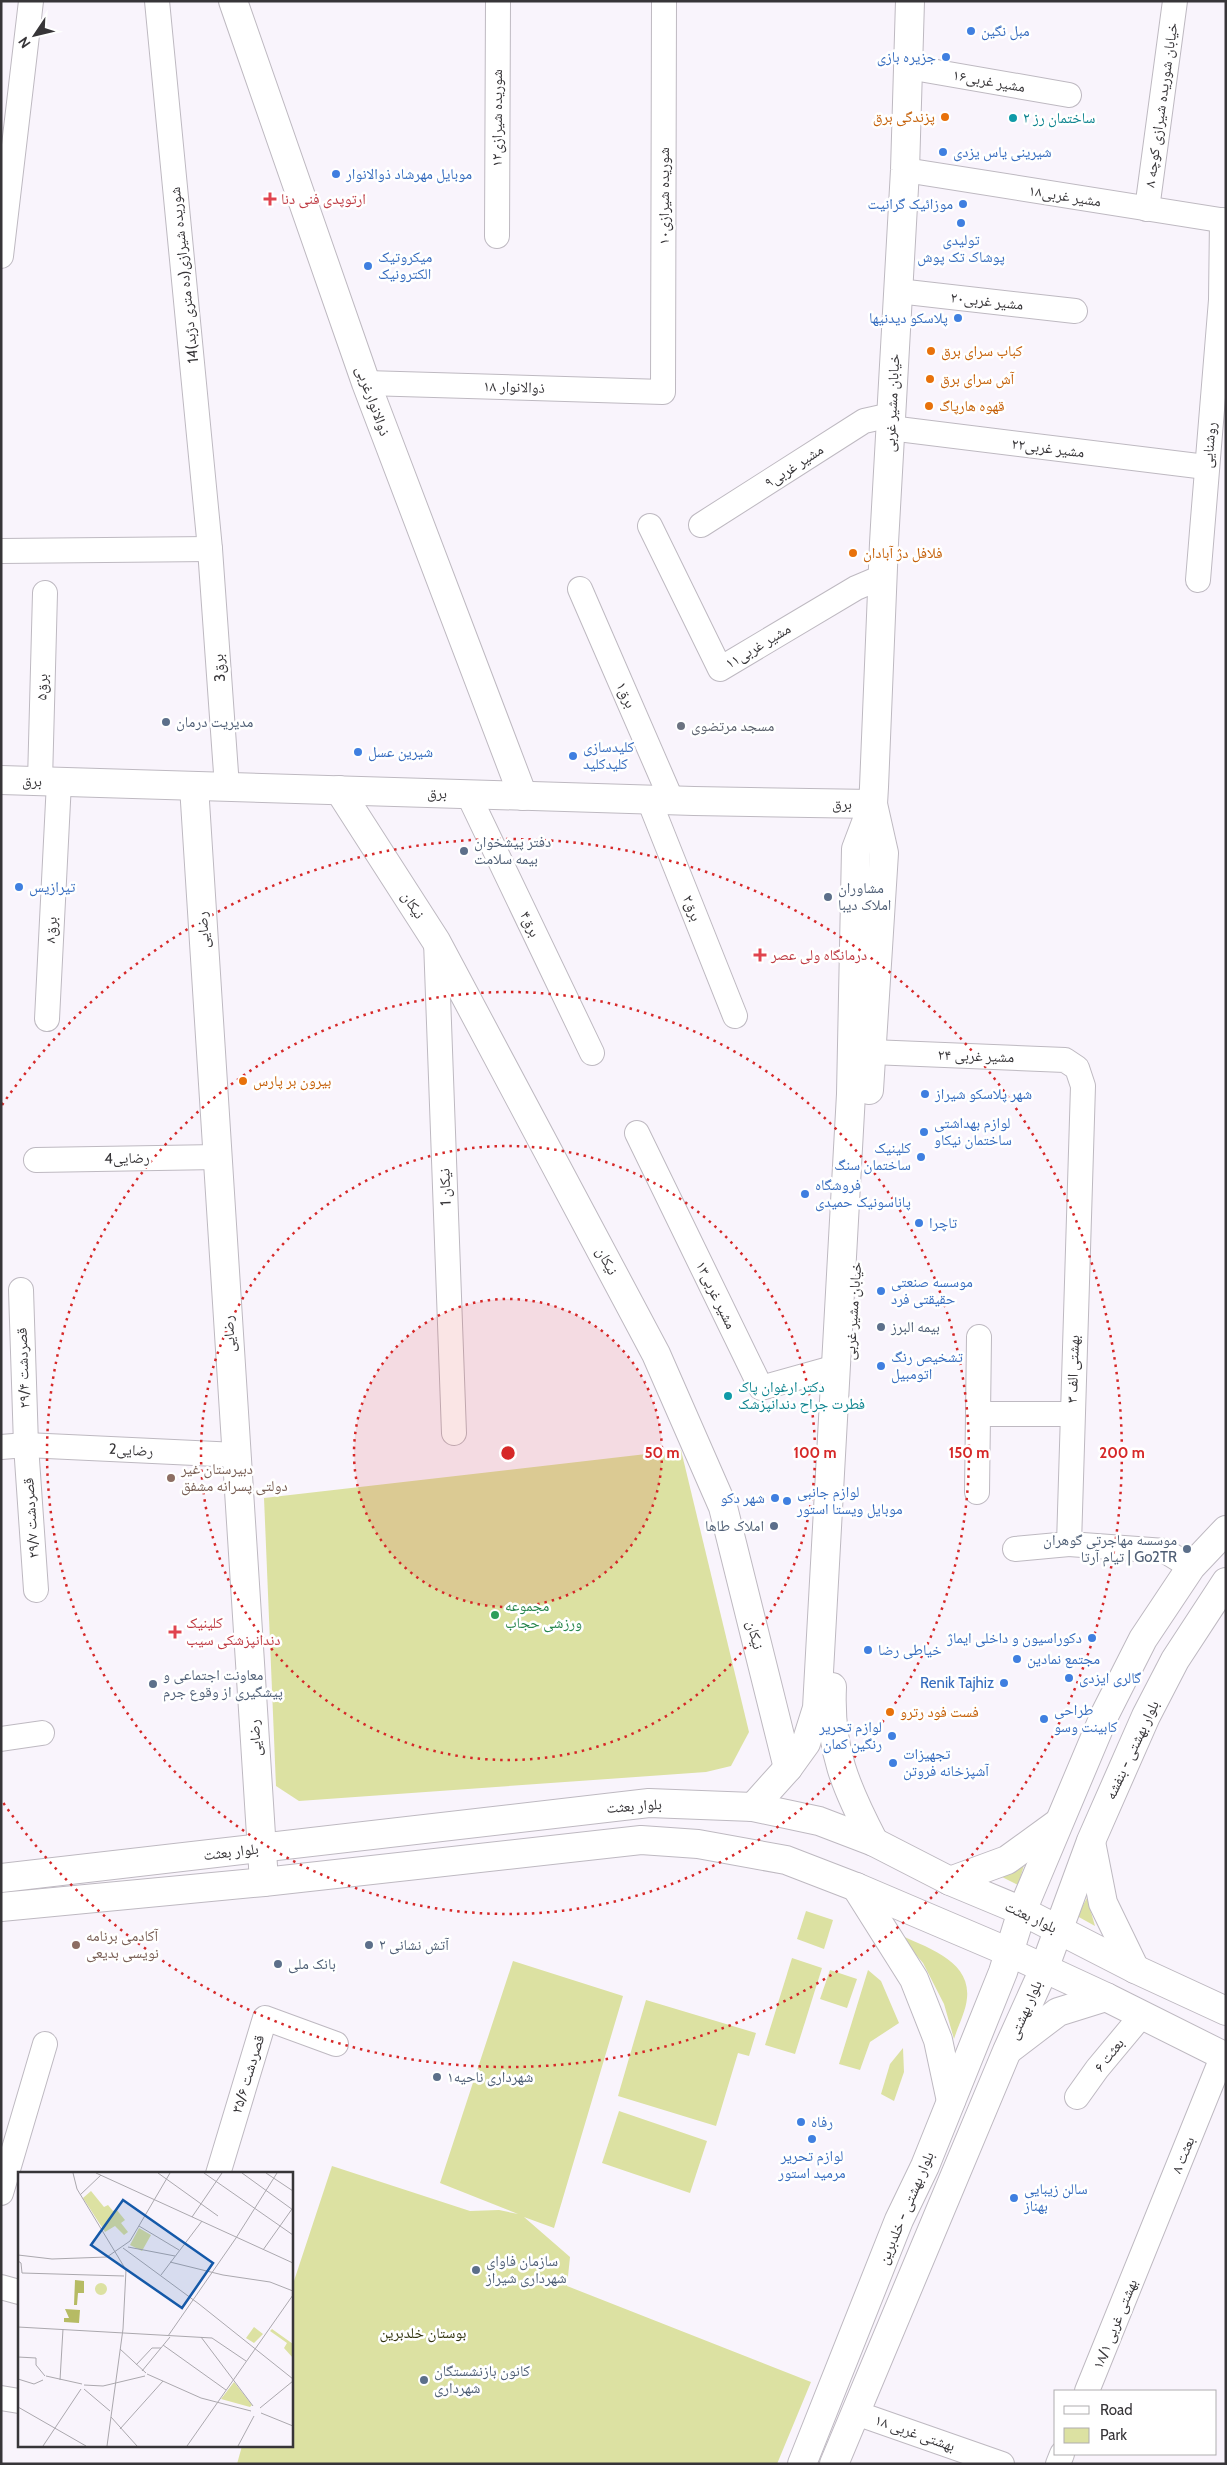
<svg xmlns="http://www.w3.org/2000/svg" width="1227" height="2465" font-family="Cabin,'Noto Naskh Arabic',sans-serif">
  <rect width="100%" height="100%" fill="#f9f4fc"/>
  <g fill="#dce1a2">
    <polygon points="681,1450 749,1732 731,1766 706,1772 299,1801 276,1786 264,1498"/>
    <polygon points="1025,1862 1018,1885 1000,1876"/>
    <polygon points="1087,1898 1095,1926 1077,1916"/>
    <polygon points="806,1911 833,1920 824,1949 797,1939"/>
    <path d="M898,1934C925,1947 971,1960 967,1998C966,2011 958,2026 954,2039L944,2004L923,1963Z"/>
    <polygon points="792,1958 822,1968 795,2054 765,2045"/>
    <polygon points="513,1961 623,1996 554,2228 524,2217 570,2257 567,2286 811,2382 777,2464 237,2464 242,2446 291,2446 291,2290 332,2166 470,2211 499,2210 518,2214 440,2183"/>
    <polygon points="830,1970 857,1979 847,2008 820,1999"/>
    <polygon points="868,1970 881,1981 899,2023 870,2042 860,2070 839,2064"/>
    <polygon points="646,2000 756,2033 749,2056 738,2053 716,2126 618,2096"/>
    <polygon points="903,2048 904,2072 894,2101 881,2094 890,2064"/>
    <polygon points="619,2111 707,2141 690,2193 602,2163"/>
  </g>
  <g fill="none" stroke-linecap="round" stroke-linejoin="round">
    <defs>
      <g id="minor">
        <polyline points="157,1 210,549 227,787"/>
        <polyline points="908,67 1069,95"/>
        <polyline points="905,170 1226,221"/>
        <polyline points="1147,209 1175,1"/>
        <polyline points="497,236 498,1"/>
        <polyline points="1,256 31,1"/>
        <polyline points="898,291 1075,311"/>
        <polyline points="366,383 663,392 664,1"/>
        <polyline points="890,428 1206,467"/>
        <polyline points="701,525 864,421 891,415"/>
        <polyline points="650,526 720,669 856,588 882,577"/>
        <polyline points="1,551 210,549"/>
        <polyline points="1198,580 1221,300 1222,220"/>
        <polyline points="580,589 672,801"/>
        <polyline points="40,781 45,593"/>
        <polyline points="468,794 592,1053"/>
        <polyline points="649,800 735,1016"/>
        <polyline points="436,941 454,1433"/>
        <polyline points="47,1019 59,782"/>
        <polyline points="871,1052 1065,1060 1077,1068 1083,1086 1069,1544 1165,1551 1191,1567"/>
        <polyline points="637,1133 761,1388 836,1367"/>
        <polyline points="36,1160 218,1157"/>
        <polyline points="21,1290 26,1445 36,1590"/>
        <polyline points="978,1414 1071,1414"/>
        <polyline points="1,1447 26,1445 237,1455"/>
        <polyline points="977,1492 979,1337"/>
        <polyline points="1015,1549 1069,1544"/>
        <polyline points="1,1739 42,1733"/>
        <polyline points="1077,2097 1097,2069 1142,2015"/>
        <polyline points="218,2174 265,2018 336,2044"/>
        <polyline points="1,2193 45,2044"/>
        <polyline points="1,2287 19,2292"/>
        <polyline points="1087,2391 1223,2055"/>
        <polyline points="1,2398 19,2401"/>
        <polyline points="856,2413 1002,2464"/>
        <polyline points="1058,2464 1062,2454"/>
      </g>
      <g id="tertiary">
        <polyline points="233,1 366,383 523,796"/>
        <polyline points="1,780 694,801 873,804"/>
        <polyline points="194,786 264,1882"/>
        <polyline points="339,790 436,941 656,1354 723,1507 788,1768"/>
      </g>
      <g id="secondary">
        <polyline points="869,1090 884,853 873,804"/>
        <path d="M832,1687C829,1750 846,1788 874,1842"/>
        <polyline points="753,1807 788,1768 806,1743 817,1708 851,1094 856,849 873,804 874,787 884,543 905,170 910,1"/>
        <polyline points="1091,1842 1103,1903 1135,1969"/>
        <polyline points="1,1878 649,1803 753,1807 819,1821 874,1842 950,1881 1022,1911 1135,1969 1226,2011"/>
        <polyline points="950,1881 1007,1860 1058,1823"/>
        <polyline points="856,1887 914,1979 938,2040 951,2101"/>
        <polyline points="1,1907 264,1882 641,1840 698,1844 786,1860 856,1887 1011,1953 1106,1997 1226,2057"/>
        <polyline points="1008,2050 1058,2012 1106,1997"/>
        <polyline points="802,2464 899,2220 925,2166 1003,1972 1022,1911 1105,1714 1143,1639 1191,1567 1226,1530"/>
        <polyline points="834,2464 1007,2051 1044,1969 1091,1841 1146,1716 1175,1660 1226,1582"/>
      </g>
    </defs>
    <use href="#minor" stroke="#beb9c1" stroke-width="26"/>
    <use href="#tertiary" stroke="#beb9c1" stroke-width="30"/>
    <use href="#secondary" stroke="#beb9c1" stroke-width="30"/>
    <use href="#minor" stroke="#fff" stroke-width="24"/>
    <use href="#tertiary" stroke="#fff" stroke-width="28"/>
    <use href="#secondary" stroke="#fff" stroke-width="28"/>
  </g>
  <circle cx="508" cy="1453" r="154" fill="#d62828" fill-opacity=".12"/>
  <g fill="none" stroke="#d62828" stroke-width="2.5" stroke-dasharray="2.5 5">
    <circle cx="508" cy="1453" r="154"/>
    <circle cx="508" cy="1453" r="307"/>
    <circle cx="508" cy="1453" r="461"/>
    <path d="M2 1105A614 614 0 1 1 2 1801"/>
  </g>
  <g fill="#3f7fe0" stroke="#fff" stroke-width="2">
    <circle cx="971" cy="31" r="5"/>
    <circle cx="946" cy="57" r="5"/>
    <circle cx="943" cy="152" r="5"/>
    <circle cx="336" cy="174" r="5"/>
    <circle cx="963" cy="204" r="5"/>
    <circle cx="961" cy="223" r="5"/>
    <circle cx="368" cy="266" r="5"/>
    <circle cx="958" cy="318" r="5"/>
    <circle cx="358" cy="752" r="5"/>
    <circle cx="573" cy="756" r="5"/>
    <circle cx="19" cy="887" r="5"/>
    <circle cx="925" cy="1094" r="5"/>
    <circle cx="924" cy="1132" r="5"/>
    <circle cx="921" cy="1157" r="5"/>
    <circle cx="805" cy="1194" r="5"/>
    <circle cx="919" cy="1223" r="5"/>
    <circle cx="881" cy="1291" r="5"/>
    <circle cx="881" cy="1366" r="5"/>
    <circle cx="775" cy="1498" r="5"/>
    <circle cx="787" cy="1501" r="5"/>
    <circle cx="1092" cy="1638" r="5"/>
    <circle cx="868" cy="1650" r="5"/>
    <circle cx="1017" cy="1659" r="5"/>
    <circle cx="1069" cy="1678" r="5"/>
    <circle cx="1004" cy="1683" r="5"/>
    <circle cx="1044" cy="1719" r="5"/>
    <circle cx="892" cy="1736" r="5"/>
    <circle cx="893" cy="1763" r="5"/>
    <circle cx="801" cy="2122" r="5"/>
    <circle cx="812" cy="2139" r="5"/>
    <circle cx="1014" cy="2198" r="5"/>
  </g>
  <g fill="#e8710a" stroke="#fff" stroke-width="2">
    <circle cx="945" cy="117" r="5"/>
    <circle cx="931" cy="351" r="5"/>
    <circle cx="930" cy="379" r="5"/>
    <circle cx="929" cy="406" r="5"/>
    <circle cx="853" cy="553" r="5"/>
    <circle cx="243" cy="1081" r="5"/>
    <circle cx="890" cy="1712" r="5"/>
  </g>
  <g fill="#0f9aa8" stroke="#fff" stroke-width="2">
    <circle cx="1013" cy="118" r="5"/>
    <circle cx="728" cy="1396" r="5"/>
  </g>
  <g fill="#e0444e" stroke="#fff" stroke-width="2">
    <path d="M267.5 191.5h5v5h5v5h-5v5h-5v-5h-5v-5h5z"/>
    <path d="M757.5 947.5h5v5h5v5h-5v5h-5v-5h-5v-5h5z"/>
    <path d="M172.5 1624.5h5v5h5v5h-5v5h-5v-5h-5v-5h5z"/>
  </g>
  <g fill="#5c6f8a" stroke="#fff" stroke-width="2">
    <circle cx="166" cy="722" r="5"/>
    <circle cx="464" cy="851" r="5"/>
    <circle cx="828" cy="897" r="5"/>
    <circle cx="881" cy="1327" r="5"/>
    <circle cx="774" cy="1526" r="5"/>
    <circle cx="1187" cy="1549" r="5"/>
    <circle cx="153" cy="1684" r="5"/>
    <circle cx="369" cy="1945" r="5"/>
    <circle cx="278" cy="1964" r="5"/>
    <circle cx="437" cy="2077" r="5"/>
    <circle cx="476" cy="2270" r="5"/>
    <circle cx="424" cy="2380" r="5"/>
  </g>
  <circle fill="#6b7280" stroke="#fff" stroke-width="2" cx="681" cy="726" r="5"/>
  <g fill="#8d6e63" stroke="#fff" stroke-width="2">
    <circle cx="171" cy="1478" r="5"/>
    <circle cx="76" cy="1945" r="5"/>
  </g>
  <circle fill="#2e9e5b" stroke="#fff" stroke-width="2" cx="495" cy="1615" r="5"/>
  <g text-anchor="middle" stroke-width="5" stroke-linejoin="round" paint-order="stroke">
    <g font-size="15" fill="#366cbe" stroke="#fff" text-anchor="start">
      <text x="981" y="36">مبل نگین</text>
      <text x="936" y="62" text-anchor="end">جزیره بازی</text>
      <text x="953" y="157">شیرینی یاس یزدی</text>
      <text x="346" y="179">موبایل مهرشاد ذوالانوار</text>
      <text x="953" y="209" text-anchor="end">موزائیک گرانیت</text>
      <text x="961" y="245" text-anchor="middle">تولیدی<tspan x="961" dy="17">پوشاک تک پوش</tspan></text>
      <text x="378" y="262">میکروتیک<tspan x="378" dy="17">الکترونیک</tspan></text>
      <text x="948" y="323" text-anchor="end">پلاسکو دیدنیها</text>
      <text x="583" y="752">کلیدسازی<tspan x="583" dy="17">کلیدکلید</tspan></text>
      <text x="368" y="757">شیرین عسل</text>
      <text x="29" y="892">تیرازیس</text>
      <text x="935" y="1099">شهر پلاسکو شیراز</text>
      <text x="934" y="1128">لوازم بهداشتی<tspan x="934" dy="17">ساختمان نیکاو</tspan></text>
      <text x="911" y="1153" text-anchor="end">کلینیک<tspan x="911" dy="17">ساختمان سنگ</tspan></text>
      <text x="815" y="1190">فروشگاه<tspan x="815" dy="17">پاناسونیک حمیدی</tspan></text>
      <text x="929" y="1228">تاچرا</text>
      <text x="891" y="1287">موسسه صنعتی<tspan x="891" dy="17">حقیقتی فرد</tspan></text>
      <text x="891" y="1362">تشخیص رنگ<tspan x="891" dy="17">اتومبیل</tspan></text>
      <text x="797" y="1497">لوازم جانبی<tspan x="797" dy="17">موبایل ویستا استور</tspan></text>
      <text x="765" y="1503" text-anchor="end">شهر دکو</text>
      <text x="1082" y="1643" text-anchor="end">دکوراسیون و داخلی ایماژ</text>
      <text x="878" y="1655">خیاطی رضا</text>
      <text x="1027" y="1664">مجتمع نمادین</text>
      <text x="1079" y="1683">گالری ایزدی</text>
      <text x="994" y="1688" text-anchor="end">Renik Tajhiz</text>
      <text x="1054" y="1715">طراحی<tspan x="1054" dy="17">کابینت وسو</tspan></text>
      <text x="882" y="1732" text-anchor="end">لوازم تحریر<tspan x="882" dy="17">رنگین کمان</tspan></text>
      <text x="903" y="1759">تجهيزات<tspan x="903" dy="17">آشپزخانه فروتن</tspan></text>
      <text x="811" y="2127">رفاه</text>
      <text x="812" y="2161" text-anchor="middle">لوازم تحریر<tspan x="812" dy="17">مرمید استور</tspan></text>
      <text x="1024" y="2194">سالن زیبایی<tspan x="1024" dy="17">بهناز</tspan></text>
    </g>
    <g font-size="15" fill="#373538" stroke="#fff">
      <text transform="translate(989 81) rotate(10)" y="5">مشیر غربی۱۶</text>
      <text transform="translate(1161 105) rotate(-82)" y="5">خیابان شوریده شیرازی کوچه ۸</text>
      <text transform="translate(497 118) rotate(-90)" y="5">شوریده شیرازی۱۲</text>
      <text transform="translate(664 196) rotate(-90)" y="5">۱۰شوریده شیرازی</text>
      <text transform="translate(1065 196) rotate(9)" y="5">مشیر غربی۱۸</text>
      <text transform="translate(184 275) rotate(-96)" y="5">14شوریده شیرازی(ده متری دژبد)</text>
      <text transform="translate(987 301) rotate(6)" y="5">مشیر غربی۲۰</text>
      <text transform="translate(514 387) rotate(2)" y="5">ذوالانوار ۱۸</text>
      <text transform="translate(373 401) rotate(70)" y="5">ذوالانوارغربی</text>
      <text transform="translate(892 403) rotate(-87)" y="5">خیابان مشیر غربی</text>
      <text transform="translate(1209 445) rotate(-85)" y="5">روشنایی</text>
      <text transform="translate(1048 448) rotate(7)" y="5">مشیر غربی۲۲</text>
      <text transform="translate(794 466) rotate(-33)" y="5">مشیر غربی۹</text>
      <text transform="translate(758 646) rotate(-31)" y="5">مشیر غربی۱۱</text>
      <text transform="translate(219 668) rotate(-94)" y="5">3برق</text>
      <text transform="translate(42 687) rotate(-88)" y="5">برق۵</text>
      <text transform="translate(626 695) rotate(66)" y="5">برق۱</text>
      <text transform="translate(32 781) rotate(2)" y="5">برق</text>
      <text transform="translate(437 793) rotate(2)" y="5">برق</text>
      <text transform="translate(842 804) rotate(1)" y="5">برق</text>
      <text transform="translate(413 905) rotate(57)" y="5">نیکان</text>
      <text transform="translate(692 908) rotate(68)" y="5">برق۲</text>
      <text transform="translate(530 924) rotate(64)" y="5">برق۴</text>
      <text transform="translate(51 930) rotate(-87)" y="5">برق۸</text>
      <text transform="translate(203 930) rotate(-94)" y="5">رضایی</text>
      <text transform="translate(976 1056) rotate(2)" y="5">مشیر غربی ۲۴</text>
      <text transform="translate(127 1158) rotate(-1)" y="5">4رضایی</text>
      <text transform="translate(445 1187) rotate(-92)" y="5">نیکان 1</text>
      <text transform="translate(607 1261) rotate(62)" y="5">نیکان</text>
      <text transform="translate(716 1295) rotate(64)" y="5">مشیر غربی۱۳</text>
      <text transform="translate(853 1311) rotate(-86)" y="5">خیابان مشیر غربی</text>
      <text transform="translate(229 1334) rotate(-94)" y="5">رضایی</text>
      <text transform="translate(23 1368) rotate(-92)" y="5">قصردشت ۲۹/۴</text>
      <text transform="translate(1073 1369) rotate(-88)" y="5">بهشتی الف ۳</text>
      <text transform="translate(131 1450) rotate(3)" y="5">2رضایی</text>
      <text transform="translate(31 1518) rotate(-94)" y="5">قصردشت ۲۹/۷</text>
      <text transform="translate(755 1635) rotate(76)" y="5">نیکان</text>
      <text transform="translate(255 1738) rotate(-94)" y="5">رضایی</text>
      <text transform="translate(1132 1750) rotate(-65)" y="5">بلوار بهشتی - بنفشه</text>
      <text transform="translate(634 1806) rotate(-4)" y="5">بلوار بعثت</text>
      <text transform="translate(231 1852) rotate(-7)" y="5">بلوار بعثت</text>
      <text transform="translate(1031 1917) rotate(25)" y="5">بلوار بعثت</text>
      <text transform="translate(1025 2010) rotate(-66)" y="5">بلوار بهشتی</text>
      <text transform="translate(1109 2055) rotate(-51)" y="5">۶ بعثت</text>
      <text transform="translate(248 2074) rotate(-73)" y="5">قصردشت ۳۵/۶</text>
      <text transform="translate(1183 2155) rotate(-68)" y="5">۸ بعثت</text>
      <text transform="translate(906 2208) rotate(-67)" y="5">بلوار بهشتی - خلدبرین</text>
      <text transform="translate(1115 2324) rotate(-68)" y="5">بهشتی غربی ۱۸/۱</text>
      <text transform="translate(915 2433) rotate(19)" y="5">بهشتی غربی ۱۸</text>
    </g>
    <g font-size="15" fill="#c56008" stroke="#fff" text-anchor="start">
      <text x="935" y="122" text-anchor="end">پزندگی برق</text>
      <text x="941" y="356">کباب سرای برق</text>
      <text x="940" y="384">آش سرای برق</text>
      <text x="939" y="411">قهوه هارپاگ</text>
      <text x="863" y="558">فلافل دژ آبادان</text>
      <text x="253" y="1086">بیرون بر پارس</text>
      <text x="900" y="1717">فست فود رترو</text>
    </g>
    <g font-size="15" fill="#0d838f" stroke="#fff" text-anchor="start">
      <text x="1023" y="123">ساختمان رز ۲</text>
      <text x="738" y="1392">دکتر ارغوان پاک<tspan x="738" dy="17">فطرت جراح دندانپزشک</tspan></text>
    </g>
    <g font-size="15" fill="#be3a42" stroke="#fff" text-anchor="start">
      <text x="281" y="204">ارتوپدی فنی دنا</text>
      <text x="771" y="960">درمانگاه ولی عصر</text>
      <text x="186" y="1628">کلینیک<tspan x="186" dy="17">دندانپزشکی سیب</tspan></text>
    </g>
    <g font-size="15" fill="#4e5e75" stroke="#fff" text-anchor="start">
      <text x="176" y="727">مدیریت درمان</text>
      <text x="474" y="847">دفتر پیشخوان<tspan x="474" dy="17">بیمه سلامت</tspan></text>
      <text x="838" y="893">مشاوران<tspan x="838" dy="17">املاک دیبا</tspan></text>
      <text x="891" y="1332">بیمه البرز</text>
      <text x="764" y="1531" text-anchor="end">املاک طاها</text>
      <text x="1177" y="1545" text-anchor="end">موسسه مهاجرتی گوهران<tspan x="1177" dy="17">تیام آرتا | Go2TR</tspan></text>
      <text x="163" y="1680">معاونت اجتماعی و<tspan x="163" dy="17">پیشگیری از وقوع جرم</tspan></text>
      <text x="379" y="1950">آتش نشانی ۲</text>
      <text x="288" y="1969">بانک ملی</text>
      <text x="447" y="2082">شهرداری ناحیه۱</text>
      <text x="486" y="2266">سازمان فاوای<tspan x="486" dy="17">شهرداری شیراز</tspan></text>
      <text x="434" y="2376">کانون بازنشستگان<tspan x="434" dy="17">شهرداری</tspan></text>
    </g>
    <g font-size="15" fill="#5b616d" stroke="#fff" text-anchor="start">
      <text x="691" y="731">مسجد مرتضوی</text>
    </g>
    <g font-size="15" fill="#785e54" stroke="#fff" text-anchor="start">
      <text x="181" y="1474">دبیرستان غیر<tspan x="181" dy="17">دولتی پسرانه مشفق</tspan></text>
      <text x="86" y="1941">آکادمی برنامه<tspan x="86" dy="17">نویسی بدیعی</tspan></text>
    </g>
    <g font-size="15" fill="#27864d" stroke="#fff" text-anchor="start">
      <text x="505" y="1611">مجموعه<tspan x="505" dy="17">ورزشی حجاب</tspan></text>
    </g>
    <g font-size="15" fill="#31330d" stroke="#fff">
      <text x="423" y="2338">بوستان خلدبرین</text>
    </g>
  </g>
  <g transform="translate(18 2172)">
    <rect width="275" height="275" fill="#f9f4fc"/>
    <path d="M73,19L86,35L90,33L95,39L98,37L107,48L103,51L110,60L106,63L97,54L87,60L65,26ZM121,56L133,63L124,79L112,73ZM77 117a6 6 0 1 1 12 0a6 6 0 1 1-12 0ZM236,155L245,162L236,171L228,166ZM254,157L275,172V186L266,176L269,171L252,159ZM216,210L234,233L232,235L203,227Z" fill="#dce1a2"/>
    <path d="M57,108L66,109V121H60L59,133H56ZM47,137L62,138L61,151L46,150V146H51Z" fill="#b6bb64"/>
    <path fill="none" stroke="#aba8ae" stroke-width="1" d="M55,1L59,17L108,98L105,157L89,274M78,1L275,91M140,1L200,44M186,1L275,63M224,1L275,38M248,1L275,19M62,23L83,3M174,45L204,1M121,54L161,78M110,75L157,84M105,76L181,132L275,207M245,78L274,37M0,83L34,87L89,85L112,69L152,1M0,89L3,91L4,101L106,104M152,90L205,103L252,110L275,119M143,103L184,49M0,155L194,166L228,189M150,164L218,66L259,1M183,165L235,234M145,173L208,218M102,177L128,201M0,185L18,186V193L27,204M118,193L134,176H143M124,199L152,165M129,202L183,226L233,239M28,204L64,212M0,207L16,212L25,208M42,208L45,157M66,213L85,214L127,204M66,217L92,239M0,235L68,274M242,236L275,209M243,241L275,254M93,245L119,274M102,257L145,209M25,274L63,217M169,274L275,123M220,274L236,244"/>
    <path fill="#1459a9" fill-opacity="0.15" stroke="#1459a9" stroke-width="2.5" d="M105,28L195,91L164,136L73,73Z"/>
    <rect width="275" height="275" fill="none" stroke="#373538" stroke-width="2.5"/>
  </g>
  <circle cx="508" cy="1453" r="8" fill="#d62828" stroke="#fff" stroke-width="2.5"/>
  <g font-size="15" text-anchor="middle" font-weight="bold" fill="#d62828" stroke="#fff" stroke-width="5" stroke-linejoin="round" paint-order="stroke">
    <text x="662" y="1458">50 m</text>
    <text x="815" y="1458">100 m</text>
    <text x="969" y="1458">150 m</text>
    <text x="1122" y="1458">200 m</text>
  </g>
  <rect width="1227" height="2465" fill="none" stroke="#373538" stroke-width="5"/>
  <rect x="1054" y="2390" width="162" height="65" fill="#ffffff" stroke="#afaeaf"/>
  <rect x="1064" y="2406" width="25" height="8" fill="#ffffff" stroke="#afaeaf"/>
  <text x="1100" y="2415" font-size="15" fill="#373538">Road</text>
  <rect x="1064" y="2428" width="25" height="15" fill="#dce1a2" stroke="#afaeaf"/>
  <text x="1100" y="2440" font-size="15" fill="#373538">Park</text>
  <g transform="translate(35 35) rotate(235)" stroke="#ffffff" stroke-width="4" paint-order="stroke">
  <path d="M0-4L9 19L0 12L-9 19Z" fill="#373538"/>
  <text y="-8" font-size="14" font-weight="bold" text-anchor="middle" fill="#373538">N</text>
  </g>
</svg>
